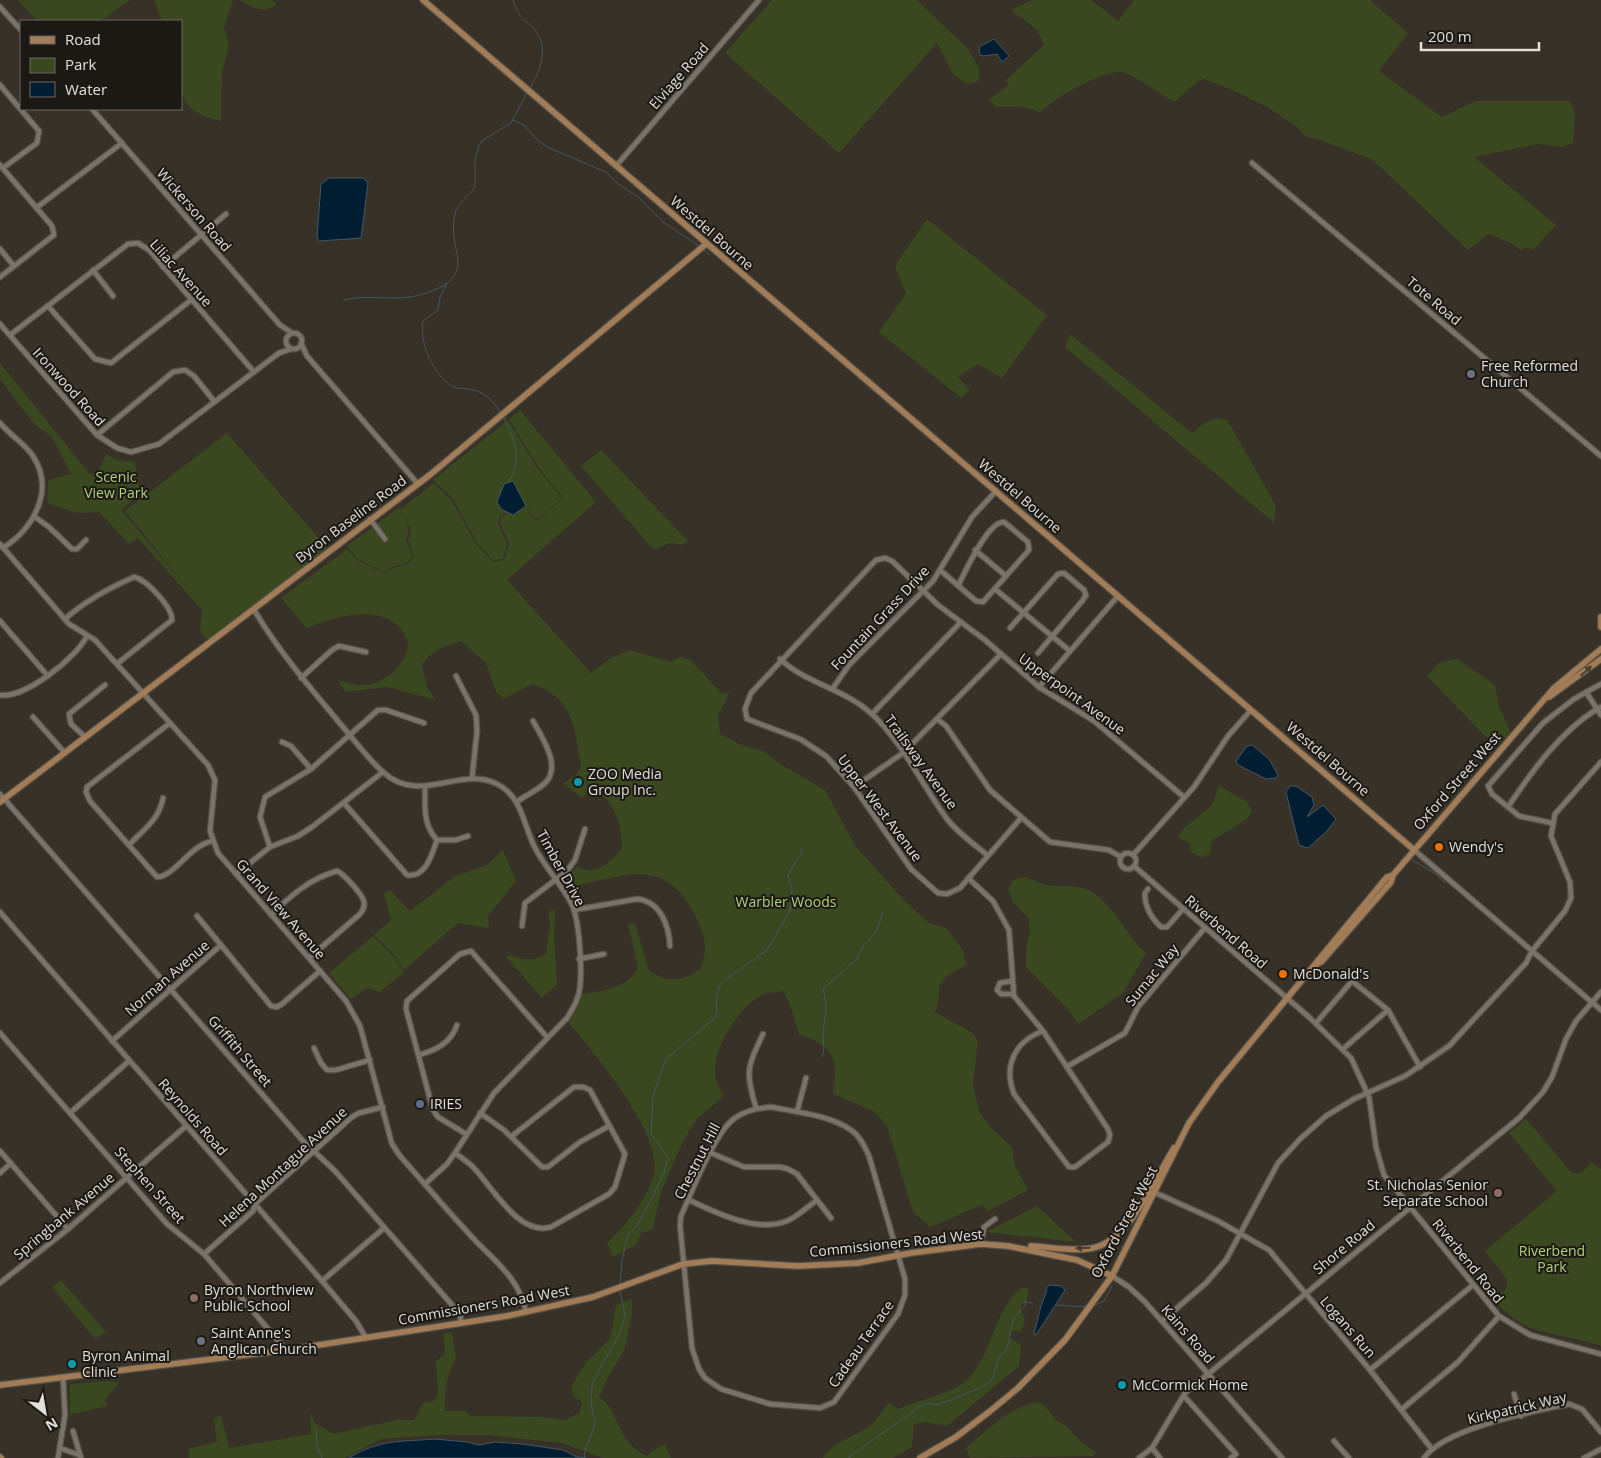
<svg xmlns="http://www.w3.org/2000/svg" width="1601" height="1458" font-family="'Open Sans',sans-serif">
  <rect width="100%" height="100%" fill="#373128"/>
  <g fill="#3a481f">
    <polygon points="18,0 130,0 100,21 37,21"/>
    <path d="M154,0H233L224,27L229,46L222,72L221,121C210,118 197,115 189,106C175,93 181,41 181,21H162Z"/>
    <path d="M239,0H272L277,4C263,15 253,7 239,0Z"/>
    <polygon points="772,0 917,0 968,49 979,68 979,81 967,84 954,75 937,43 839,153 725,53"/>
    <path d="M1032,0H1091L1118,21L1134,0H1370L1408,33L1379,71L1442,117L1476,101H1570L1575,113L1573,143L1561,147L1538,144L1474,157L1556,225L1534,249L1524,248L1521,251L1513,244L1489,234L1468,250L1373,160L1320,140L1306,137L1297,127L1269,108L1233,90L1204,79L1198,81L1174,102C1161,95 1132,72 1119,72C1098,73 1054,98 1040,113C1032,106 1006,106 996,107L989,99L1009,85L1005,81L1044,45L1037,30L1011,10Z"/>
    <polygon points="927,219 1047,315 1002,378 978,364 958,377 970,390 961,398 879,332 906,294 895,266"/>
    <path d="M1070,334L1192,433C1204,424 1213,413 1228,421L1276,506L1274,523L1065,347Z"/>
    <polygon points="0,363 89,473 97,474 106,454 117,460 135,462 140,493 121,510 188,589 125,511 227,433 328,549 208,640 200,631 202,610 138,538 129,544 99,512 77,513 47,503 48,480 71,474 52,437 35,425 0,379"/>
    <path d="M520,410L596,502L507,580L591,673L611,658L630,650L670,662L680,657L691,660L722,694L730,692L718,716L720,734L739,744L763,751L782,765L825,790L856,847L904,900L929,923L946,928L965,953L963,957L967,964C958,970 940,977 939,990C938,999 939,1003 935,1012L971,1032L978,1041L973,1084L979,1112L991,1128L1012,1147L1015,1166L1028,1190L988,1211L982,1205L930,1227L913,1212L887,1126L873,1111L833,1094C838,1059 835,1046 799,1034L790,1005L783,991C776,992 766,993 760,996C738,1008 707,1056 717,1082C718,1087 722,1092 724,1096L697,1119L682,1143L660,1195L653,1229L641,1233L636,1245L613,1257L607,1243C626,1225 644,1204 653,1178C667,1137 593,1052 568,1022L579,1005L582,994C603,991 626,989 638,968L628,924H635L649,971C669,983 683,982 701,968C708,947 705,936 696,917C665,854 625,876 570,887L566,880L577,866C595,878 611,862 622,848C622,825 614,797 590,789L582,798L563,783L575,776L581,768C575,730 574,697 532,684L504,699L496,692L486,663L461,641C444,646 432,650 422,665L427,687L436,700L387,687L345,692L338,680C347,682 356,686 365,685C384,684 408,664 408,643C408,638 403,633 401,629C378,603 334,617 307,628L281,598L347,549L356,559L385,574L393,568L408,564L413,555L408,539L411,530L401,509L434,483L452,501L476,544L493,562L504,560L509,544L500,523L501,516L525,506L500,515L498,523L507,544L503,559L493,560L477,543L453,499L433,480L508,420L537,468L562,498L539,519L534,517L525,507L534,519L539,520L563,498L539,468L509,419Z"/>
    <polygon points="601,450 688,541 683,545 670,543 656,549 652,548 581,466"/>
    <path d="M399,507C406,519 411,526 406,539L412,555L407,563L392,567L385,573L356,558L347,546Z"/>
    <polygon points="1457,659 1495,685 1499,707 1511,733 1499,743 1485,736 1427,676 1439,663"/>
    <polygon points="1219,786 1246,801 1252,811 1246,820 1212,840 1210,853 1203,858 1191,852 1190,843 1178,838 1184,828 1212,805"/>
    <polygon points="503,850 516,881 488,916 489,928 458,923 404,970 395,956 374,935 391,920 384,893 390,890 410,911 455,876 487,865"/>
    <path d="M1025,877C1035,881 1044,886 1055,886C1065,886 1076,885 1086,889C1115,902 1123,934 1146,953L1123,993L1078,1024L1068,1009L1026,967V948L1030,931L1029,919L1013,902L1008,889L1013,880Z"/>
    <path d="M555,909L554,935L557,985L542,998L506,957L509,955C522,960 535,962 546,953L550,922L548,912Z"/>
    <polygon points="373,936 394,957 404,972 380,992 367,988 351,999 329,973"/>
    <path d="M1526,1119L1572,1173H1582L1591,1162L1601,1169V1346C1557,1330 1526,1340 1494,1299L1506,1289L1507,1279L1485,1251L1557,1191L1509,1133Z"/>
    <polygon points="1037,1206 1076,1242 986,1232"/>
    <polygon points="61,1280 106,1332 95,1339 52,1287"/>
    <path d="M1024,1287L1029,1289L1026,1302L1020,1306L1025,1320L1021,1332L1011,1330L1009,1337L1021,1345L1019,1366L947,1426L926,1422L914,1424L912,1447L893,1458H823C834,1441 852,1438 868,1427C877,1421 881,1411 889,1403L898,1409C919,1400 954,1393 969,1378C990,1357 999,1298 1024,1287Z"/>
    <path d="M632,1299V1314L625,1349L607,1379L599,1397C621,1411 613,1439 647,1456L653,1450L665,1444L671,1458H603L562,1443L487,1435H435L381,1439L345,1458H189V1448L217,1442L214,1419L221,1415L229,1448L311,1434L310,1412L315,1423L333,1434L397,1420H414L423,1403L434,1401L438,1394L436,1361L445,1354L443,1334L452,1332L456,1359C446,1373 444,1395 445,1411H465L471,1416L540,1417L565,1420L579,1413L582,1402L574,1397L571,1387L586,1362L610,1339L616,1305Z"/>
    <polygon points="107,1381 119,1383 105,1400 107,1406 70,1415 70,1384"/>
    <path d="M1039,1402L1045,1406L1056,1420L1065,1425L1080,1441L1096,1453L1093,1456L970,1458L966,1448C988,1429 1009,1406 1039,1402Z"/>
  </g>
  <g fill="#011d31" stroke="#445763">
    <polygon points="994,39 1009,56 1002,62 997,54 983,56 980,55 979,47"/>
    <polygon points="329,178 363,178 368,183 361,238 319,241 317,237 321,184"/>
    <polygon points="513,481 526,506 513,515 501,509 497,502 504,484"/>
    <polygon points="1252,745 1269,759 1278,775 1276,778 1266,779 1238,765 1236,761 1247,746"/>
    <polygon points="1290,786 1296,786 1312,797 1314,805 1307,817 1323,805 1336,819 1327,831 1308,848 1299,845 1286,792"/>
    <polygon points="1050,1285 1061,1286 1065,1290 1036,1335 1034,1334 1041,1306 1047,1290 1046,1288"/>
    <path d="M435,1439L467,1442L479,1445L495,1442L522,1444L563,1450L577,1457L586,1458H349C380,1439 400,1442 435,1439Z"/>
  </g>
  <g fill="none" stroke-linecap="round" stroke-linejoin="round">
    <g stroke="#445763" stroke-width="1">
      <path d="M513,0C519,18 521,16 533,28C550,45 541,70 530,88"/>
      <polyline points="513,120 525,126 536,139 547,147 606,172 618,184 638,197 663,222 699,246"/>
      <polyline points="704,250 709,254"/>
      <path d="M447,283L440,297L438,310L423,321C419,342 433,375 452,386C456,389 462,388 467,389C483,390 493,400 500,412"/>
      <path d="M344,300C371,293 397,303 423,294C482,276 446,252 455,214C458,202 469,197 475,187V161L479,145L483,140L511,123L527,93"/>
      <path d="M504,418C514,439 524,461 508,482"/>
      <polyline points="1409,858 1436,874 1445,883"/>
      <polyline points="1566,990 1570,985"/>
      <path d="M822,1057C826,1044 822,1044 823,1033C825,1015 828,1008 823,989L856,960L864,945L876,932L883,912"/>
      <polyline points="620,1285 622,1260 628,1235 638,1224 650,1202 664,1173 668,1158 651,1134 653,1097 659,1077 666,1059 715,1018 717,1012 716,998 721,983 767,950 790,911 792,891 788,875 803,849"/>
      <polyline points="1056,1305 1087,1307"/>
      <polyline points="1091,1307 1104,1301 1112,1286"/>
      <polyline points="316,1429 317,1445 322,1458"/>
      <path d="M584,1458C585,1444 593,1435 595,1422C596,1419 594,1417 593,1415C591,1405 590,1389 594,1380C601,1364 622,1335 624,1319C626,1308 620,1299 620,1289"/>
      <polyline points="848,1458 919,1407 928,1403 936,1405 948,1401 982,1387 992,1380 999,1358 1007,1349 1014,1318 1025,1306 1025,1301 1033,1304"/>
    </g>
    <defs>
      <g id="minor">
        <polyline points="0,7 21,30"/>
        <polyline points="0,85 39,131 37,143 3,168"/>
        <polyline points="92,109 280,325 292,333"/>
        <polyline points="1252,163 1601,456"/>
        <polyline points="0,165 52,226 54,235 0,277"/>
        <polyline points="616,166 759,0"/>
        <polyline points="36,208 122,143"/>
        <polyline points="0,249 14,266"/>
        <polyline points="163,267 226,214"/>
        <polyline points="93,270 113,296"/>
        <polyline points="48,306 95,359 111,363 191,300"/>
        <polyline points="0,324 97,435 117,448 131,452 159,444 279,353 291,349"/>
        <circle cx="294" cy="341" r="8"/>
        <polyline points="10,335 128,244 138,243 149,250 254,372"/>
        <polyline points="301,343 307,356 418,484"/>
        <path d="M0,423C10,435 24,443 33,456C55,490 34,528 3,548"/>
        <polyline points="97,435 173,372 185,370 194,376 214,401"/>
        <polyline points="35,517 49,527 72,549 77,549 86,540"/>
        <polyline points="370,519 385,539"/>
        <path d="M0,544L69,624L95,640L208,765L215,780L210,831L218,853L346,1001L360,1026L392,1144L400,1156C424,1183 447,1210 471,1236C494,1261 519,1277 526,1312"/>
        <polyline points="975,550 1006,576"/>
        <path d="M940,570L976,601L983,602L1029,550L1028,542L1004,522C988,521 965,572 958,586"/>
        <polyline points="995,589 1070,651"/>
        <path d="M254,610C280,653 311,689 343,727C356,742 368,759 383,772C419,805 457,767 495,783C522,795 523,824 535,848C545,867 560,883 570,901C580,917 582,968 580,987C579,999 573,1008 567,1018L494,1093L455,1153L447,1164L425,1184"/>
        <path d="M65,619C85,601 109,588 134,577C147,580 172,607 172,620L118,663"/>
        <polyline points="0,621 47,675"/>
        <polyline points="1010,628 1058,574 1064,573 1084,590 1086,595 1083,600 1038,653"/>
        <path d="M780,659C807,684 843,688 872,714C903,743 922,785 947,819C958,833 974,844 987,855"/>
        <polyline points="456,676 476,715 477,731 472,778"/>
        <polyline points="301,678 332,650 339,646 366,652"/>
        <polyline points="1039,687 1118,596"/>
        <polyline points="833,688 849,665 933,581 972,517 996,491"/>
        <path d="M1586,692L1597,709C1560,732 1532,771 1508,807L1492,794L1488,786L1543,723L1574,699L1601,684"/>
        <path d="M0,695C25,699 77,657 87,636"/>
        <polyline points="1601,707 1597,709 1601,715"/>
        <polyline points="872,714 961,622"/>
        <polyline points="33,717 65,753"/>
        <polyline points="937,719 946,726 990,790 1050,842 1109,850 1121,857"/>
        <path d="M170,723L87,787L86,792L90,801L157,877C174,877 189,846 212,841"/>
        <polyline points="85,737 71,724 69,714 105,685"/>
        <polyline points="282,742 291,746 311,769"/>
        <polyline points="854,787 903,753 1001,654"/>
        <path d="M425,788C425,808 423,825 437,840H456L468,836"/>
        <polyline points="0,794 303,1141 335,1171 460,1314 461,1323"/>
        <path d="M518,801C526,795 536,791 544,784C563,768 542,737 533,721"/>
        <path d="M344,803L407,875C426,878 432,854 437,840"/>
        <polyline points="1508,807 1519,816 1552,823"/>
        <polyline points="1021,818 960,888 947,894 938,893 911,869 854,787 826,756 800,739 747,719 745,709 751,693 876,560 885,558 892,561 938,605 985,640 1039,687 1094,721 1184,797"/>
        <path d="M129,845C144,829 159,820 163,798"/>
        <polyline points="270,847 260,817 265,797 311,769 378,710 386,710 424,723"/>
        <polyline points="1413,849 1601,1010"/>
        <circle cx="1128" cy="861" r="8"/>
        <polyline points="1133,855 1194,787 1228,736 1251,710"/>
        <polyline points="1134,866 1310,1018 1351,1058 1369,1097 1376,1147 1384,1175 1499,1316 1530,1335 1601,1354"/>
        <polyline points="236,874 270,847 298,836 312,827 383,772"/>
        <path d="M968,878L993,901L1009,930L1014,996L1043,1031L1108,1129L1110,1135L1108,1142L1075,1167H1069L1014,1094C1003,1066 1015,1041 1043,1031"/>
        <path d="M1148,889L1145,893C1144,906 1152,919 1161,927H1167L1183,909"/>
        <path d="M574,910L637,899C660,901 669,925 670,946"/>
        <polyline points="0,912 322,1281 356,1321 366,1338"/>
        <path d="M271,915C290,896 311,878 337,871C344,874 363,895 364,902C365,907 363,910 360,914L309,958"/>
        <polyline points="197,916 221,945"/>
        <polyline points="522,926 525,903 567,871 575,860 585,829"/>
        <polyline points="579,959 604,954"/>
        <polyline points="1012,981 1000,983 997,990 1001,994 1014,994"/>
        <polyline points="1388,1010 1420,1067"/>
        <polyline points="1316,1023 1352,981 1388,1010 1343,1049"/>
        <polyline points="0,1033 167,1224 204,1254 286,1350"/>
        <polyline points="112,1041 221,945 271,1006 277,1007 282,1004 320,971"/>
        <polyline points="314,1048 321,1063 327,1070 336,1070 370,1060"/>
        <path d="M419,1055C436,1050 451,1043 457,1025"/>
        <polyline points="1068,1066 1125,1033 1138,1007 1204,929"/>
        <path d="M771,1107C796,1112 830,1115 851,1130C860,1136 865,1147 869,1156L905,1279V1295L898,1314L834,1402L820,1408L770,1404L721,1389L705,1378L699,1369L692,1348L680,1225L681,1216C692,1192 715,1131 735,1118C746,1110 758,1108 771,1107Z"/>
        <path d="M756,1108C745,1071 747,1068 763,1034"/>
        <polyline points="797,1112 806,1078"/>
        <polyline points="70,1113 129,1061"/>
        <polyline points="480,1113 504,1130 542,1167 548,1167 580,1142 609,1126"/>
        <polyline points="466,1134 438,1117 433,1110 406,1009 407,1001 460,954 471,951 547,1037"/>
        <polyline points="0,1151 68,1229"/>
        <path d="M455,1153C461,1157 466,1161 471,1165C491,1184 518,1237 551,1227L609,1194L615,1187L625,1154L590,1090L583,1087H574L512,1136"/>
        <polyline points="711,1153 744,1167 780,1167 788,1169 797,1174 831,1218"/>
        <polyline points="0,1173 11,1163"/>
        <polyline points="1156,1193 1218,1221 1269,1250 1370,1370 1431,1448"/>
        <path d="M689,1200C716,1213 757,1233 787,1221C797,1217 807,1207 816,1201"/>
        <polyline points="981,1244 984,1227 995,1219"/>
        <polyline points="204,1254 253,1211 255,1204 352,1117 359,1113 383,1107"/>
        <polyline points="1112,1276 1129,1287 1145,1302 1282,1458"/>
        <polyline points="322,1281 384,1228"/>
        <polyline points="0,1283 68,1229 186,1126"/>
        <polyline points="1162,1321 1206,1283 1226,1260 1278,1163 1300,1139 1326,1116 1354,1099 1405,1076 1449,1046 1526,963 1532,951 1565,911 1571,898 1570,882 1551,836 1555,814 1601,762"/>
        <polyline points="1370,1370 1473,1285"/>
        <polyline points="1514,1394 1521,1416"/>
        <polyline points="1184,1396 1236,1454 1231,1458"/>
        <polyline points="1401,1410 1458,1362 1499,1316"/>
        <polyline points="73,1431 81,1458"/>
        <polyline points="1334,1441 1349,1458"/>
        <polyline points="60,1448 79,1455"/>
        <polyline points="1152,1448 1160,1458"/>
        <polyline points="58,1458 65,1415 63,1377"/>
        <polyline points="1139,1458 1152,1448 1185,1393 1519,1118 1543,1092 1552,1077 1566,1039 1576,1021 1601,992"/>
        <path d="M1424,1458C1445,1428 1532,1412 1569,1404L1582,1409L1601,1432"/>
        <polyline points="1584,1458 1601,1449"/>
      </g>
      <g id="major">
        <polyline points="423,0 1413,849"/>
        <polyline points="1601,617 1601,627"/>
        <polyline points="1549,697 1601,659"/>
        <polyline points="0,802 431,474 706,244"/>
        <polyline points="1315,965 1322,961 1391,882 1393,875"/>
        <path d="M1031,1246C1051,1247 1073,1252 1093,1248C1130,1240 1155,1179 1174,1148"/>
        <polyline points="0,1385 286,1350 507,1316 593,1297 683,1264 712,1261 798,1266 858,1263 911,1253 981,1244 1008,1246 1077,1260 1112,1276"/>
        <polyline points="0,1457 1,1458"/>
        <polyline points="920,1458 956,1437 989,1412 1018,1388 1065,1340 1112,1276 1189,1123 1218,1082 1387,877 1393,875 1554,688 1601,649"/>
      </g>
    </defs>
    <use href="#minor" stroke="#555048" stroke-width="7"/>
    <use href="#major" stroke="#555048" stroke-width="8"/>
    <use href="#minor" stroke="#7a7369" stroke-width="4.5"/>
    <use href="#major" stroke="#a27c56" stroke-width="5.5"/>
  </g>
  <defs><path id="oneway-solid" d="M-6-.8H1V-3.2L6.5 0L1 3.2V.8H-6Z" transform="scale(1.25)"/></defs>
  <g fill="#4b3c2c">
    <use href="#oneway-solid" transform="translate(1586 671) rotate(-42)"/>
    <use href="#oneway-solid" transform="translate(1083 1248) rotate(178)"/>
  </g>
  <g fill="#6b7280" stroke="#1c1915" stroke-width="2">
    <circle cx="1471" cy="374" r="5"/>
    <circle cx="201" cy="1341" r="5"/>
  </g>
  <g fill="#0f9aa8" stroke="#1c1915" stroke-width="2">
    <circle cx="578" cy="782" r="5"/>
    <circle cx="72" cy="1364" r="5"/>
    <circle cx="1122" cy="1385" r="5"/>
  </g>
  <g fill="#e8710a" stroke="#1c1915" stroke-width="2">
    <circle cx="1439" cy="847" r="5"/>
    <circle cx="1283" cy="974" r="5"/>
  </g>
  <circle fill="#5c6f8a" stroke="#1c1915" stroke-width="2" cx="420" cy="1104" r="5"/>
  <g fill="#8d6e63" stroke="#1c1915" stroke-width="2">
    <circle cx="1498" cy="1193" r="5"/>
    <circle cx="194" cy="1298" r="5"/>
  </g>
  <g text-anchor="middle" stroke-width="4" stroke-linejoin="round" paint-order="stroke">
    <g font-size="14" fill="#e2dfd9" stroke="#1c1915">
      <text transform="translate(679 76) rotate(-49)" y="5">Elviage Road</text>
      <text transform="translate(194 210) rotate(49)" y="5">Wickerson Road</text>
      <text transform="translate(712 233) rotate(41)" y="5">Westdel Bourne</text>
      <text transform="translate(181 273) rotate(48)" y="5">Liliac Avenue</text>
      <text transform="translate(1434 301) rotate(40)" y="5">Tote Road</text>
      <text transform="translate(69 387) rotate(48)" y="5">Ironwood Road</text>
      <text transform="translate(1020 496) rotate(41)" y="5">Westdel Bourne</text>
      <text transform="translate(351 519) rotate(-37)" y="5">Byron Baseline Road</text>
      <text transform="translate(880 618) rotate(-47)" y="5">Fountain Grass Drive</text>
      <text transform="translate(1072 694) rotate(36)" y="5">Upperpoint Avenue</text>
      <text transform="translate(1328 759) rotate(41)" y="5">Westdel Bourne</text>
      <text transform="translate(921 762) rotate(54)" y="5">Trailsway Avenue</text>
      <text transform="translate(1457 781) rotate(-49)" y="5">Oxford Street West</text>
      <text transform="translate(880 808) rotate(53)" y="5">Upper West Avenue</text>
      <text transform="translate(561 868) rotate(61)" y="5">Timber Drive</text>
      <text transform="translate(281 909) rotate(49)" y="5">Grand View Avenue</text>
      <text transform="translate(1226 932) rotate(41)" y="5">Riverbend Road</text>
      <text transform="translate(1152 975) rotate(-51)" y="5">Sumac Way</text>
      <text transform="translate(167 978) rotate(-41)" y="5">Norman Avenue</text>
      <text transform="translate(240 1051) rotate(49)" y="5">Griffith Street</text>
      <text transform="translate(193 1117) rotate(49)" y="5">Reynolds Road</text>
      <text transform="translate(697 1161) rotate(-63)" y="5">Chestnut Hill</text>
      <text transform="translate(283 1167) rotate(-43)" y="5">Helena Montague Avenue</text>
      <text transform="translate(150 1185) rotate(48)" y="5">Stephen Street</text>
      <text transform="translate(64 1216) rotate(-40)" y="5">Springbank Avenue</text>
      <text transform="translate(1124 1222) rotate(-62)" y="5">Oxford Street West</text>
      <text transform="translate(896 1243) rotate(-6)" y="5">Commissioners Road West</text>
      <text transform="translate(1344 1247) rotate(-40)" y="5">Shore Road</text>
      <text transform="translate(1468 1261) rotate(51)" y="5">Riverbend Road</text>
      <text transform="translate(484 1305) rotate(-10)" y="5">Commissioners Road West</text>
      <text transform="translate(1348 1327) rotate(49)" y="5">Logans Run</text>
      <text transform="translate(1188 1334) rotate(49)" y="5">Kains Road</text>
      <text transform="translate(861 1344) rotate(-55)" y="5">Cadeau Terrace</text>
      <text transform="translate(1517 1408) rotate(-13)" y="5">Kirkpatrick Way</text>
    </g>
    <g font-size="14" fill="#e2dfd9" stroke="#1c1915" text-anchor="start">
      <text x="1481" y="371">Free Reformed<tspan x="1481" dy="16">Church</tspan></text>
      <text x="588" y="779">ZOO Media<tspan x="588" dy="16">Group Inc.</tspan></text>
      <text x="1449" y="852">Wendy's</text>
      <text x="1293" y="979">McDonald's</text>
      <text x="430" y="1109">IRIES</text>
      <text x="1488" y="1190" text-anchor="end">St. Nicholas Senior<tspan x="1488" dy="16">Separate School</tspan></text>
      <text x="204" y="1295">Byron Northview<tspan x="204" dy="16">Public School</tspan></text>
      <text x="211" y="1338">Saint Anne's<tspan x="211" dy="16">Anglican Church</tspan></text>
      <text x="82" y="1361">Byron Animal<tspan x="82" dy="16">Clinic</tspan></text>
      <text x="1132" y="1390">McCormick Home</text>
    </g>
    <g font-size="14" fill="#b2d27c" stroke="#1c1915">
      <text x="116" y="482">Scenic<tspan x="116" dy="16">View Park</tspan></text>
      <text x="786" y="907">Warbler Woods</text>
      <text x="1552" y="1256">Riverbend<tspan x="1552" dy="16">Park</tspan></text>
    </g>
  </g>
  <rect x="20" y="20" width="162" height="90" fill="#1c1915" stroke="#6b6863"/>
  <rect x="30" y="36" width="25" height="8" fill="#a27c56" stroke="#6b6863"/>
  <text x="65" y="45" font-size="15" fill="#e2dfd9">Road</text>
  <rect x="30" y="58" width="25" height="15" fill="#3a481f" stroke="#6b6863"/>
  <text x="65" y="70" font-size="15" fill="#e2dfd9">Park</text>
  <rect x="30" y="82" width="25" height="15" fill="#011d31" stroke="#6b6863"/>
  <text x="65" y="95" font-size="15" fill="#e2dfd9">Water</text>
  <g transform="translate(45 1413) rotate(149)" stroke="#1c1915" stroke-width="4" paint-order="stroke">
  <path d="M0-4L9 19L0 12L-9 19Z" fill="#e2dfd9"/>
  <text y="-8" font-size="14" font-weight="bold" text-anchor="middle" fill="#e2dfd9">N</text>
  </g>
  <path d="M1421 42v8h118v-8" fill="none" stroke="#e2dfd9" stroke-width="2.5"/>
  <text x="1428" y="42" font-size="15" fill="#e2dfd9" stroke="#1c1915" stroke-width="4" paint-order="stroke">200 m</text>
</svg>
